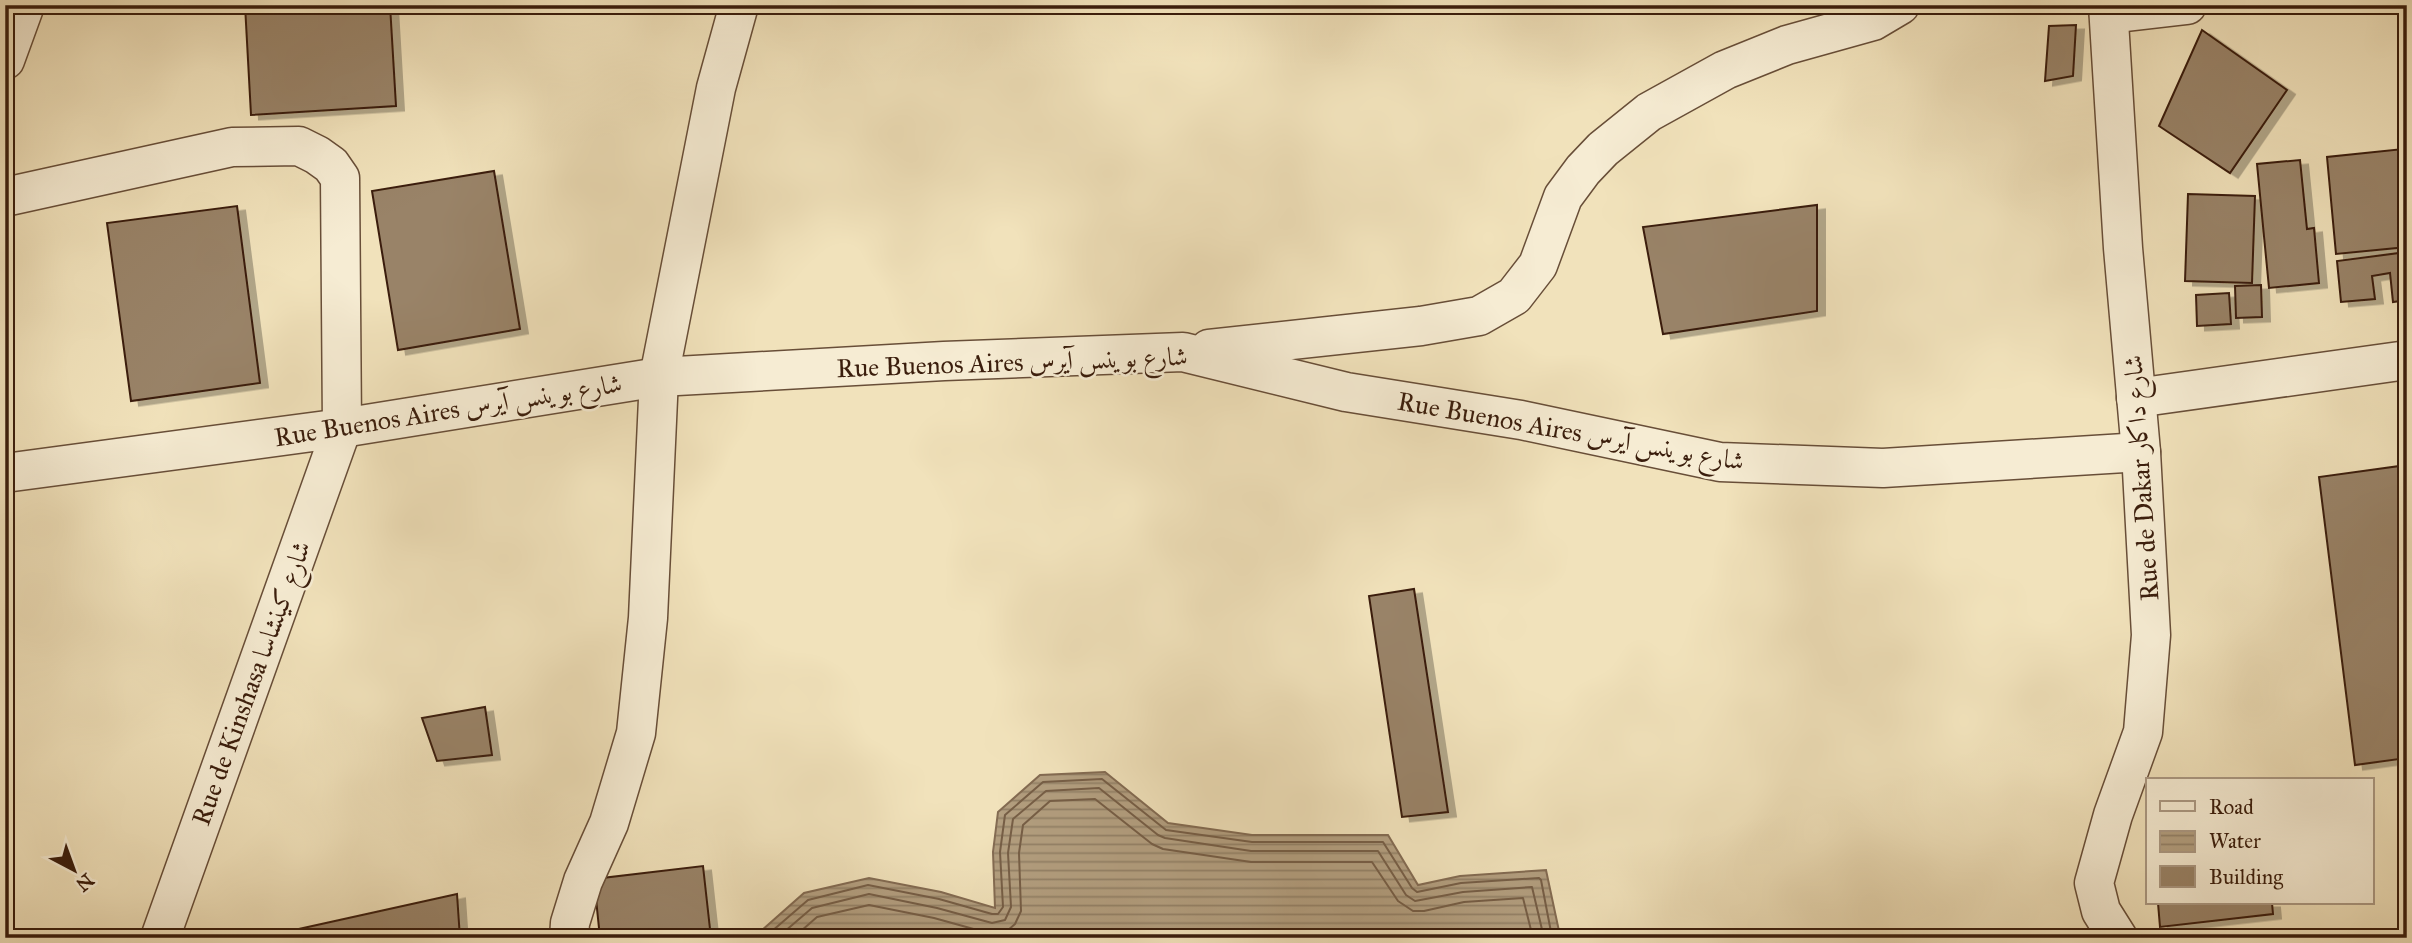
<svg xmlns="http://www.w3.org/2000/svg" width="2412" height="943" font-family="'IM FELL Great Primer',Amiri,serif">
  <defs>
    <pattern id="water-rules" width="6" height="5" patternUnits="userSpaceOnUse" patternTransform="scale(1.75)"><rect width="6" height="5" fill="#b39f80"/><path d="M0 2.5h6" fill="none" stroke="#938167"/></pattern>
    <filter id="shadow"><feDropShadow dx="8" dy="4.5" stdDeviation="0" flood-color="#0004"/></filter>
  </defs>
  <rect width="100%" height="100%" fill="#f1e2bb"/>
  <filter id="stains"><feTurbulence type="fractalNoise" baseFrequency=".00286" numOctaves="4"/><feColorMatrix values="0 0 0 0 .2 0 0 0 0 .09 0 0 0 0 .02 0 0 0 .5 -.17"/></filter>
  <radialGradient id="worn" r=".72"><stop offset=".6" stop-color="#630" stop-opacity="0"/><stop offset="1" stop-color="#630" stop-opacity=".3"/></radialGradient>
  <polygon fill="url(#water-rules)" stroke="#836b52" stroke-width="2" points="1105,772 1168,823 1252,835 1388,835 1418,885 1460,876 1546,870 1559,931 1605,932 1619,938 753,938 804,893 869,878 941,892 995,908 993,852 998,812 1040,775"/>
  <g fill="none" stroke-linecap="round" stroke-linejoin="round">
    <g stroke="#765e46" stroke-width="2">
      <polyline points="764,938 808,900 868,885 939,899 992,914 998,914 1003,907 1000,852 1005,815 1043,782 1102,779 1166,830 1252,842 1383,842 1412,888 1417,892 1461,883 1539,878 1541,880 1551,932 1556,938"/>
      <polyline points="777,938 812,908 869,894 937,908 992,923 1005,920 1011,907 1008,853 1013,819 1046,791 1099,788 1158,835 1165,838 1251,851 1378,851 1406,895 1415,901 1463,892 1532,887 1544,938"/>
      <polyline points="793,938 817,917 869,905 934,918 988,933 1007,931 1015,924 1021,911 1019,853 1023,825 1050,801 1095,799 1152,844 1163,849 1251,862 1372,862 1398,901 1413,911 1424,911 1464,902 1523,898 1533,938"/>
    </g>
  </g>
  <g fill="#998367" stroke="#3a1d0c" stroke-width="2" filter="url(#shadow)">
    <polygon points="245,5 390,5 396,106 251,115"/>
    <polygon points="2076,25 2073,76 2045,81 2049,26"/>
    <polygon points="2202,30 2287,90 2230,173 2159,126"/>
    <polygon points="2403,149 2407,190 2407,247 2336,254 2327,157"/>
    <polygon points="2300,160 2307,229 2314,228 2319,283 2269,288 2257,164"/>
    <polygon points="494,171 520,329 398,350 372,191"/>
    <polygon points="2188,194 2255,196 2252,283 2185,281"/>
    <polygon points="1817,205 1817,311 1663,334 1643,227"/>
    <polygon points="237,206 260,383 131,401 107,223"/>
    <polygon points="2407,252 2407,300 2393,302 2390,273 2372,276 2375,299 2341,302 2337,261"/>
    <polygon points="2261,285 2262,317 2236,318 2235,286"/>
    <polygon points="2229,293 2231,324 2197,326 2196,295"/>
    <polygon points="2407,465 2407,758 2355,765 2319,477"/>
    <polygon points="1414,589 1448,812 1402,817 1369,596"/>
    <polygon points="485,707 492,755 437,761 422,718"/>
    <polygon points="703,866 711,938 600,938 594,879"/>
    <polygon points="457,894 460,938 258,938"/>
    <polygon points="2158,903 2272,903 2273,914 2160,927"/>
  </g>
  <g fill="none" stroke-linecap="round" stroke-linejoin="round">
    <defs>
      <g id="street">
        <polyline points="2108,5 2123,248 2141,452 2151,635 2143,732 2113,815 2094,883 2101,911 2118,938"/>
        <polyline points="2109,14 2187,5"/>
        <polyline points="5,60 25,5"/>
        <polyline points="5,197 232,147 299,146 317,155 331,165 340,178 342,428 160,938"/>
        <polyline points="1209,349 1421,326 1479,316 1514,296 1538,265 1563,197 1583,170 1603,149 1649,112 1725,70 1787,45 1873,21 1900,5"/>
        <polyline points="2136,398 2407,360"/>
        <polyline points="5,473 342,428 659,377 944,361 1183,352 1346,392 1521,420 1720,462 1883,468 2141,452"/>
        <polyline points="569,938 570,923 583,881 609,823 636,733 648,618 659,377 716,88 739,5"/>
      </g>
    </defs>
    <use href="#street" stroke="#684e38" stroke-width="41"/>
    <use href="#street" stroke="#f6ecd3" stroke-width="38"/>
  </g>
  <g text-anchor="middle" stroke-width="5" stroke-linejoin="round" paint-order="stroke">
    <g font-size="26" fill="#3a1d0c" stroke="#f6ecd3">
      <text transform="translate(1012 362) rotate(-2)" y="9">Rue Buenos Aires شارع بوينس آيرس</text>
      <text transform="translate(448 410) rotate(-9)" y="9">Rue Buenos Aires شارع بوينس آيرس</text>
      <text transform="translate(1571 431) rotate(10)" y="9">Rue Buenos Aires شارع بوينس آيرس</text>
      <text transform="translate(2141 478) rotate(-94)" y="9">Rue de Dakar شارع داكار</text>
      <text transform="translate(251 683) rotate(-70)" y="9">Rue de Kinshasa شارع كينشاسا</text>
    </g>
  </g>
  <rect width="2412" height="943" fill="none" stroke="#f1e2bb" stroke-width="28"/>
  <rect x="7" y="7" width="2398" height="929" fill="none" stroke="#3a1d0c" stroke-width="3.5"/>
  <rect x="14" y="14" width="2384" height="915" fill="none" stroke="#3a1d0c" stroke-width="2"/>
  <rect x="2146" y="778" width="228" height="126" fill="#f6ecd3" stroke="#ab9983" stroke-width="2"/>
  <rect x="2160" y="801" width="35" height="10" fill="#f6ecd3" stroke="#ab9983" stroke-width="2"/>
  <text x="2209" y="814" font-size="21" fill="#3a1d0c">Road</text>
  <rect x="2160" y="831" width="35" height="21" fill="url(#water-rules)" stroke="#ab9983" stroke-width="2"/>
  <text x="2209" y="848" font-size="21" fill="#3a1d0c">Water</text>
  <rect x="2160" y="866" width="35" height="21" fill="#998367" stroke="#ab9983" stroke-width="2"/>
  <text x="2209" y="884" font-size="21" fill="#3a1d0c">Building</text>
  <g transform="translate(74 870) rotate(139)" stroke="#f6ecd3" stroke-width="5" paint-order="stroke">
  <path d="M0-5L12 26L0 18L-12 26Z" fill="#3a1d0c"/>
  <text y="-10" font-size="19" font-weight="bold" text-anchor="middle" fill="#3a1d0c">N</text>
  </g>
  <rect width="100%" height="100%" filter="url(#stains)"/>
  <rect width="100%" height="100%" fill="url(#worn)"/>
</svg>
